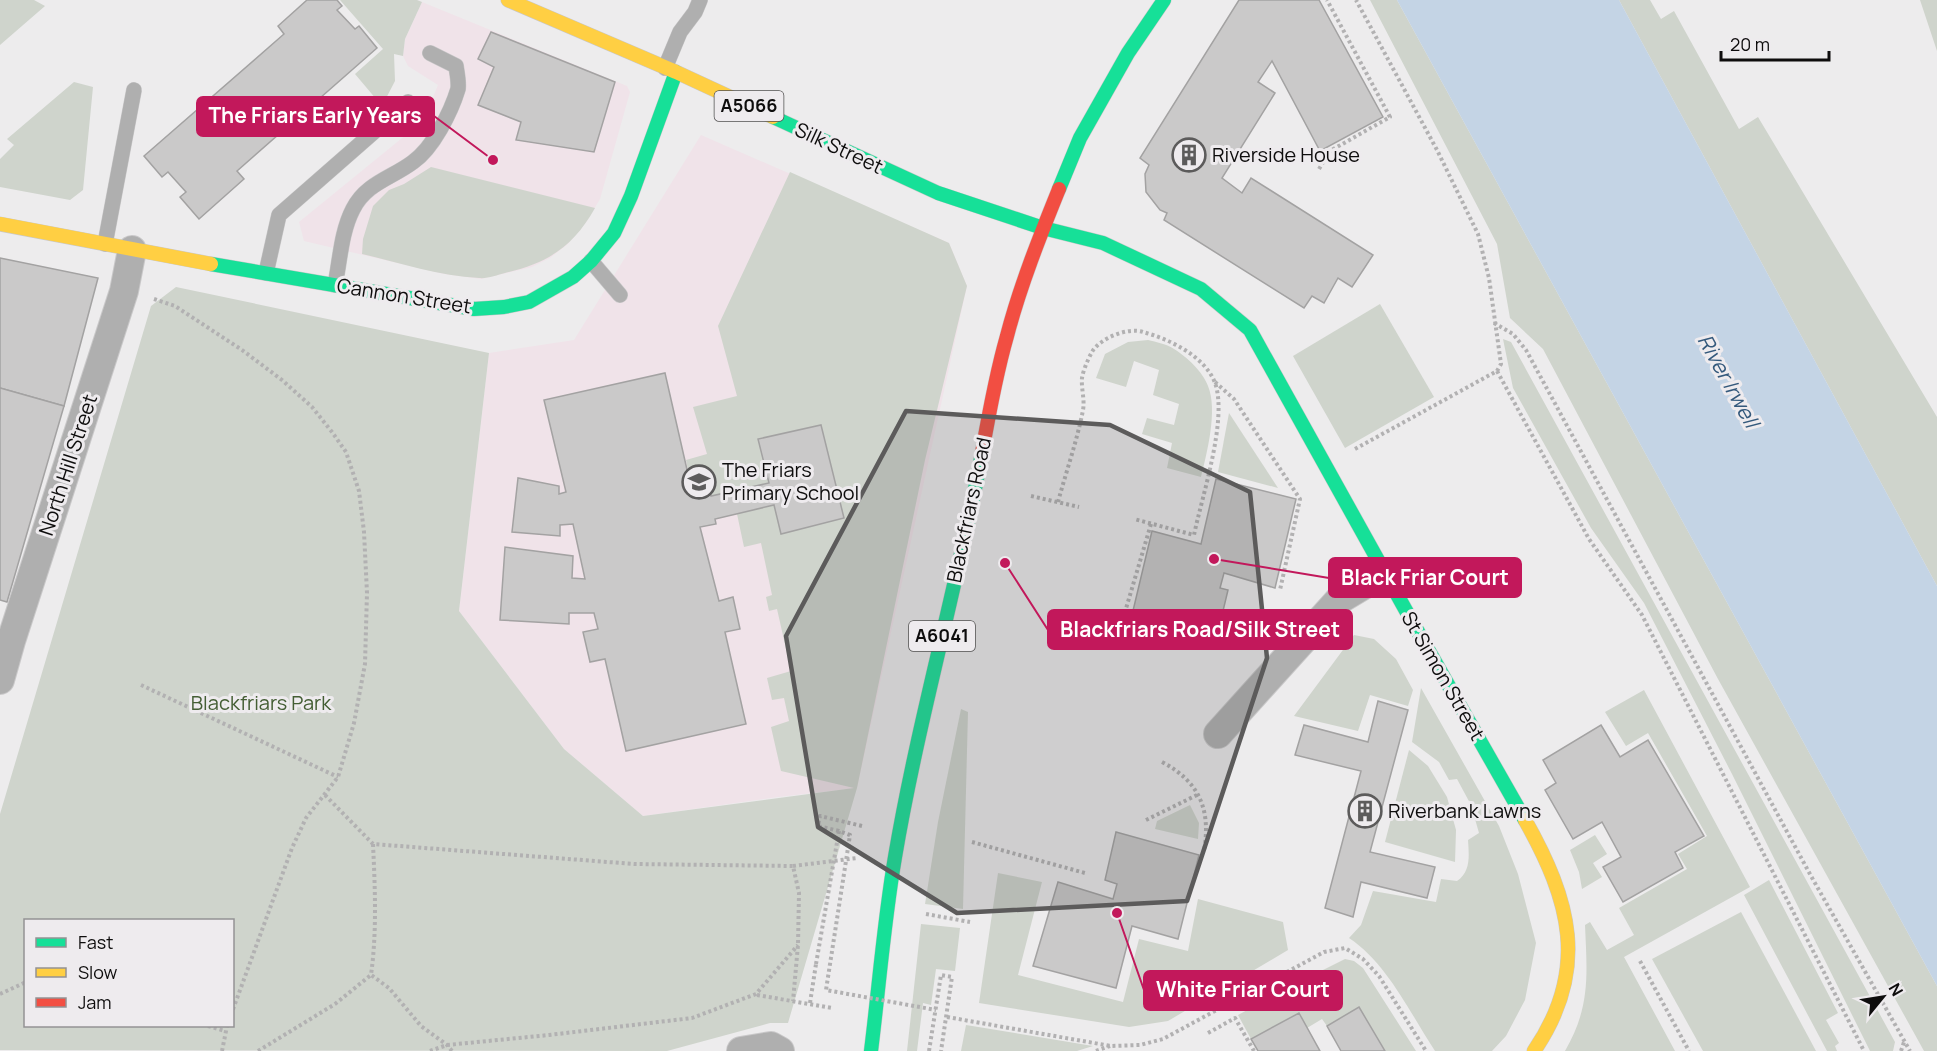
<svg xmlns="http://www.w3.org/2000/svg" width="1937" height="1051" font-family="Manrope,sans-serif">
  <rect width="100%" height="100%" fill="#edeced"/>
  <g fill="#f0e3e9">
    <polygon points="422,2 627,86 630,92 600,199 587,221 568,244 550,258 532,267 481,279 444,274 304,241 299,222 423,121 438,85 408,66 403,56 405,39"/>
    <polygon points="701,135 949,243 967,286 857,788 778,797 643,816 564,749 459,611 489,353 574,340"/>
  </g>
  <g fill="#cfd4cc" fill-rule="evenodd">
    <polygon points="0,0 34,0 45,6 0,45"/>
    <polygon points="340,0 417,0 422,2 405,39 403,56 394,54 395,81 382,106 355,74 383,49"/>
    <polygon points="1370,0 1397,0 1937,986 1937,1051 1924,1051 1718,679 1543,349 1510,318 1497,244"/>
    <polygon points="1619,0 1650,0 1661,19 1674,11 1739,129 1758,117 1937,417 1937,586"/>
    <polygon points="1920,0 1937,0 1937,51"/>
    <polygon points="74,82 93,87 83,190 70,200 0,187 0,159 14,145 7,139"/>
    <path d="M431,167L595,208C573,247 548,263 505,273C497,275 487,279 479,278C440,276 400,263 362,254L363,239L373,206L389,190L404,184Z"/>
    <path d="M790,172L949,243L967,286L925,460L857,788L788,1023H770L667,1051L0,1050V814L151,306L176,287L489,353L459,611L564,749L643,816L854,788L781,771L771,727L789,721L784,698L772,700L767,678L791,671L777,609L769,611L766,597L772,595L761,543L744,547L737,514L774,505L781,533L844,518L821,425L759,439L769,483L711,496L710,492L693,496L686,460L707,454L693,407L737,396L718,326ZM26,920H232V1026H26Z"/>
    <polygon points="1380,304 1434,397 1345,448 1293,356"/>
    <polygon points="1503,339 1511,342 1895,1042 1893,1051 1870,1051 1732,774 1644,603 1591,528 1513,388"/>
    <path d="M1148,340C1156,342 1167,344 1174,349C1187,357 1203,372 1208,386C1218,410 1207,453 1201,477L1167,468L1172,443L1142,434L1147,418L1174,425L1179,404L1153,395L1159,370L1134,361L1126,387L1096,378L1105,354L1128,342Z"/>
    <polygon points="1229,413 1278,488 1218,472"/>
    <polygon points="1354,635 1374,639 1396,659 1413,690 1408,706 1370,695 1358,731 1294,716"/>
    <path d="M1421,688L1499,826L1518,874L1536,943L1525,1000L1506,1036L1492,1051H1435C1410,1013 1387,963 1349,938L1361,925L1373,891L1436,902L1441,879L1457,881C1471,871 1469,856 1468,840L1479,833L1471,805L1457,779L1449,780L1439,762L1412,742Z"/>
    <path d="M1644,690L1750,887L1624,957L1675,1051H1565C1591,1006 1587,974 1585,925L1590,922L1607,950L1634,935L1619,908L1687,869L1678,854L1707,836L1648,733L1626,746L1605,712Z"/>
    <polygon points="961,709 968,712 963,909 925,904 938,822"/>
    <polygon points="1409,750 1428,766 1447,797 1456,830 1455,862 1385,842"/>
    <polygon points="1190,805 1199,823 1198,839 1155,829 1157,821"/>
    <polygon points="1595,835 1607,854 1593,863 1602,877 1582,889 1579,872 1570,850"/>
    <polygon points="998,873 1042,882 1018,975 1123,1002 1139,939 1188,951 1198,899 1283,922 1288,950 1168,1021 1129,1027 979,1003"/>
    <polygon points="1769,880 1838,1013 1826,1020 1839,1043 1835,1046 1837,1051 1827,1051 1744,895"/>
    <polygon points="1741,912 1816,1051 1703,1051 1652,959"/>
    <polygon points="921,924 960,928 955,971 936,969 931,1005 923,1003 917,1051 907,1051"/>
    <polygon points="1345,959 1354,961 1363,968 1416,1051 1385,1051 1359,1007 1327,1026 1322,1019 1307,1028 1299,1013 1251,1039 1238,1015 1301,981"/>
    <polygon points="966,1025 1093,1046 1077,1051 961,1051"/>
  </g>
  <polygon fill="#c4d4e5" points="1397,0 1619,0 1937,586 1937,986"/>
  <g fill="#cac9c9" stroke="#a3a2a2" stroke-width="1.5">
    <polygon points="307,0 337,0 342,6 337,10 355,29 359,26 377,48 237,171 244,179 199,219 180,197 186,192 168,172 162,177 144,156 284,34 278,26"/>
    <polygon points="1239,0 1319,0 1383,117 1320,151 1272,61 1258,82 1275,93 1222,178 1242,193 1251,178 1373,255 1352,287 1338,278 1324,303 1312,296 1304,308 1164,220 1167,213 1160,210 1146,192 1145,174 1149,165 1140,158"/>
    <polygon points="491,32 615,82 594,152 516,140 521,122 478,105 494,67 478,59"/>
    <polygon points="0,258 98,278 64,406 0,388"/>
    <polygon points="665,373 693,496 710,492 711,496 769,483 758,439 821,425 844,518 781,534 774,505 715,519 716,524 700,527 719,601 733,597 740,629 725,632 746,724 626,751 605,659 590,662 583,632 598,629 594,613 569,613 569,624 500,620 505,547 573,556 572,578 585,579 573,524 560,525 560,536 512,532 518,478 559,486 559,494 566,492 544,400"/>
    <polygon points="0,388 64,406 7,602 0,600"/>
    <polygon points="1216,479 1296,499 1275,588 1224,573 1220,588 1228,590 1217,636 1132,615 1152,531 1201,544"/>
    <polygon points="1378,701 1408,710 1370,852 1435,867 1427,898 1361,882 1353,917 1325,908 1361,771 1295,755 1304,725 1368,742"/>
    <polygon points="1601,725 1620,757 1648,740 1704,836 1675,852 1683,868 1623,902 1603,867 1621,857 1602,822 1573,839 1545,790 1556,783 1543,760"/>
    <polygon points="1116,832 1199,855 1178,939 1132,926 1116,988 1033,966 1058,882 1113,899 1117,884 1105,880"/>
    <polygon points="1359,1007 1385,1051 1341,1051 1327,1026"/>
    <polygon points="1299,1013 1320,1051 1258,1051 1251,1039"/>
  </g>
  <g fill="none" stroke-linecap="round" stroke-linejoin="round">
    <defs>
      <g id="lane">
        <polyline points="665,68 680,32 695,12 700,0"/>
        <polyline points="105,244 134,90"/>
        <polyline points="591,261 620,295"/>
        <polyline points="266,273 279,215 408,102"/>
        <path d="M335,285C340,261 341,232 353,209C366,183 392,178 413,162C433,148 451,112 458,89C459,82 457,73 456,66L430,53"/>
      </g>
      <g id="street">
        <polyline points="0,680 11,641 124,291 132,250"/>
        <polyline points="1218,734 1339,600 1384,573"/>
        <polyline points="741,1051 771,1046 780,1051"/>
      </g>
      <g id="fast">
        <polyline points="773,117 938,193 1043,228"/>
        <polyline points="1059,189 1080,138 1128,53 1164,0"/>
        <polyline points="1043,228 1103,243 1201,289 1250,330 1409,616 1525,820"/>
        <polyline points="211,264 474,309 504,307 529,302 573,277 591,261 614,233 631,196 676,72"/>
        <path d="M871,1051C879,987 884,921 895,857C918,721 957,588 982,453"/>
      </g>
      <g id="slow">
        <polyline points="508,0 676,72 773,117"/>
        <polyline points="0,224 211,264"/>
        <path d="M1525,820C1570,900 1590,969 1534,1051"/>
      </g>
      <path id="jam" d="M982,453C989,413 996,374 1007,336C1020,286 1040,236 1059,189"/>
    </defs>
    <use href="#lane" stroke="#c9c8c9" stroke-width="16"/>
    <use href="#street" stroke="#c9c8c9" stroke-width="30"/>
    <use href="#fast" stroke="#c9c8c9" stroke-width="15"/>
    <use href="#slow" stroke="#c9c8c9" stroke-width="15"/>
    <use href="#jam" stroke="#c9c8c9" stroke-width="15"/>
    <g stroke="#b2b1b2" stroke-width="4" stroke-dasharray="3 3" stroke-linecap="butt">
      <polyline points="1319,169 1330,151 1390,117 1327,0"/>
      <polyline points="154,299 175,306 242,350 282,380 312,407 332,432 346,452 359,491 364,532 367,593 365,664 354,723 338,777 306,818 292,848 232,1012"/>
      <polyline points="1494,323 1513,334 1526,350 1811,876 1910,1051"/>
      <polyline points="1497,371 1589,539 1642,615 1864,1051"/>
      <polyline points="1215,382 1234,399 1300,499 1280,590"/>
      <polyline points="1355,449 1497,371 1501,364 1489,278 1478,234 1437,150 1356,0"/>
      <polyline points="1031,496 1079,507"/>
      <path d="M1058,502C1066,472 1077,441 1083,410C1085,400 1081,388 1082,378C1083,371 1088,359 1092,352C1100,338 1128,327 1143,332C1169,339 1205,356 1215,383C1228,419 1202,496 1194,535L1134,519"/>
      <polyline points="1151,524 1125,612 1134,623 1251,647"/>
      <polyline points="141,685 338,777"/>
      <path d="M1162,762C1200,782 1211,810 1204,851"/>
      <polyline points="325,795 373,844 634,864 793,866 799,893 798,945 793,1001"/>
      <polyline points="1146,820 1197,795"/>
      <polyline points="839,831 818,826 820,816 862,826"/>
      <polyline points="972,842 1085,873"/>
      <path d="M373,844C375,887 377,932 371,975L389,988L421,1026L447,1045L452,1051"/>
      <polyline points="793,866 857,858"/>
      <polyline points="926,914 970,922"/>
      <polyline points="1640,961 1689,1051"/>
      <polyline points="0,994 26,982"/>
      <polyline points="757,995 832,1008"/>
      <polyline points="810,1003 816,964"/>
      <polyline points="947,1017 1111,1046 1140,1045 1163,1039 1324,952 1345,948 1363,959 1379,976 1426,1051"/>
      <polyline points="208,1026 225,1031"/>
      <polyline points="1208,1033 1235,1018 1254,1051"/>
      <polyline points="222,1051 227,1026"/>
      <polyline points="258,1051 335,1004 371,975"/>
      <polyline points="430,1051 447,1045 549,1035 692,1018 756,994 798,945"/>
      <polyline points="929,1051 941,975 952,977 941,1051"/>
      <polyline points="1096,1051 1110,1046"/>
      <polyline points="1901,1051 1904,1042"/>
    </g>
    <use href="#lane" stroke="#afafaf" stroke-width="15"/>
    <use href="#street" stroke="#afafaf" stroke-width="28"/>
    <use href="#fast" stroke="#16e098" stroke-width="14"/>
    <use href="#slow" stroke="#ffcf43" stroke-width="14"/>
    <use href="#jam" stroke="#f24e42" stroke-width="14"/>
    <polyline stroke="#b2b1b2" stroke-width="4" stroke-dasharray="3 3" stroke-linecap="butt" points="816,964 839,831 850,835 826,990 936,1010"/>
  </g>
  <path fill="#5c5b5b" fill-opacity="0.2" stroke="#5c5b5b" stroke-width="4.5" stroke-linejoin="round" d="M906,411L1110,425L1250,492L1267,658L1187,901L957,913L818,827L786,636Z"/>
  <defs>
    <symbol id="building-ring" viewBox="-11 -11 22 22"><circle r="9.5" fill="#eeebee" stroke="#5c5b5b" stroke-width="1.5"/><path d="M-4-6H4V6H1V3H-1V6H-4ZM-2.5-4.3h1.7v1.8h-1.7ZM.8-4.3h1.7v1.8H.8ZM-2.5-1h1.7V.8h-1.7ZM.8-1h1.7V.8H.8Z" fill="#5c5b5b"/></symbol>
    <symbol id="school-ring" viewBox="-11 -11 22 22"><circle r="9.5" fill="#eeebee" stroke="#5c5b5b" stroke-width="1.5"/><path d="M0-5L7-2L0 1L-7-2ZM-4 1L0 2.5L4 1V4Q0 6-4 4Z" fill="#5c5b5b"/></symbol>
  </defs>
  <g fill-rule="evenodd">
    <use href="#building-ring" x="1170" y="136" width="38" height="38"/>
    <use href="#school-ring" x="680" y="463" width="38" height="38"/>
    <use href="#building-ring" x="1346" y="792" width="38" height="38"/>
  </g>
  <g text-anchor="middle" stroke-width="6" stroke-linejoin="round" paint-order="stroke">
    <g fill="#eeebee" stroke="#515050" stroke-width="1.5">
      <rect x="714.5" y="91" width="69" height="30" rx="4.5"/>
      <rect x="909" y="621" width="66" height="30" rx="4.5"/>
    </g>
    <g font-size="18" font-weight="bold" fill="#0e0d0d">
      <text x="749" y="112">A5066</text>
      <text x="942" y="642">A6041</text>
    </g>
    <g font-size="20" fill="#0e0d0d" stroke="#eeebee">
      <text transform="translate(839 148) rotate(25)" y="7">Silk Street</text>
      <text transform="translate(404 296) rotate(9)" y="7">Cannon Street</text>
      <text transform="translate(68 465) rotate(-72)" y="7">North Hill Street</text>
      <text transform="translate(969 510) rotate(-78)" y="7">Blackfriars Road</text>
      <text transform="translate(1443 676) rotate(60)" y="7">St Simon Street</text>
    </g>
    <g font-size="20" fill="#0e0d0d" stroke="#eeebee" text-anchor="start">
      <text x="1212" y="162">Riverside House</text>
      <text x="722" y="477">The Friars<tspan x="722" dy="23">Primary School</tspan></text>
      <text x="1388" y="818">Riverbank Lawns</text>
    </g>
    <g font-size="20" fill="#445e34" stroke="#eeebee">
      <text x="261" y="710">Blackfriars Park</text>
    </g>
    <g font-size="21" font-style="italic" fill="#34597c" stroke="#eeebee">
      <text transform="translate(1728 381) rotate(61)" y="7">River Irwell</text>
    </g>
  </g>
  <path fill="none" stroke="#c2185b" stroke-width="2" d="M493 160L434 116M1214 559L1329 578M1005 563L1048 630M1117 913L1144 990"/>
  <g fill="#c2185b" stroke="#eeebee" stroke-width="2">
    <circle cx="493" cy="160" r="6"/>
    <circle cx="1214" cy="559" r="6"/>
    <circle cx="1005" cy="563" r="6"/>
    <circle cx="1117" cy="913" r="6"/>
  </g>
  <g fill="#c2185b" stroke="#c2185b" stroke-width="2">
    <rect x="197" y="97" width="237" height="39" rx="6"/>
    <rect x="1329" y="558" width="192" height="39" rx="6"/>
    <rect x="1048" y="610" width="304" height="39" rx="6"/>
    <rect x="1144" y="971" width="198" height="39" rx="6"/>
  </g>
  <g font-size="21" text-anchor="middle" font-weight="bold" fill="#fff">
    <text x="315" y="123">The Friars Early Years</text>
    <text x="1425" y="585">Black Friar Court</text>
    <text x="1200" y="637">Blackfriars Road/Silk Street</text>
    <text x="1243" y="997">White Friar Court</text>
  </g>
  <rect x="24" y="919" width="210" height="108" fill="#eeebee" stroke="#949294" stroke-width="1.5"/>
  <rect x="36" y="938" width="30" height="9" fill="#16e098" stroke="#949294" stroke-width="1.5"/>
  <text x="78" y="949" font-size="18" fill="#0e0d0d">Fast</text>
  <rect x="36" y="968" width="30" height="9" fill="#ffcf43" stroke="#949294" stroke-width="1.5"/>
  <text x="78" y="979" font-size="18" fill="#0e0d0d">Slow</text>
  <rect x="36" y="998" width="30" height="9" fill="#f24e42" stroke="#949294" stroke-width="1.5"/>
  <text x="78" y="1009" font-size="18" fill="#0e0d0d">Jam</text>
  <g transform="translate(1883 997) rotate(60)" stroke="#eeebee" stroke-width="4.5" paint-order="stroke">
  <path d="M0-4.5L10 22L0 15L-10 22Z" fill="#0e0d0d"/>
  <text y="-9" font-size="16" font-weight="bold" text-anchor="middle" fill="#0e0d0d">N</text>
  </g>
  <path d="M1721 51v9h108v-9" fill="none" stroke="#0e0d0d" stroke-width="3"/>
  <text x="1730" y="51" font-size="18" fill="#0e0d0d" stroke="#eeebee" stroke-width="4.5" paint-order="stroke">20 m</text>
</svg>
